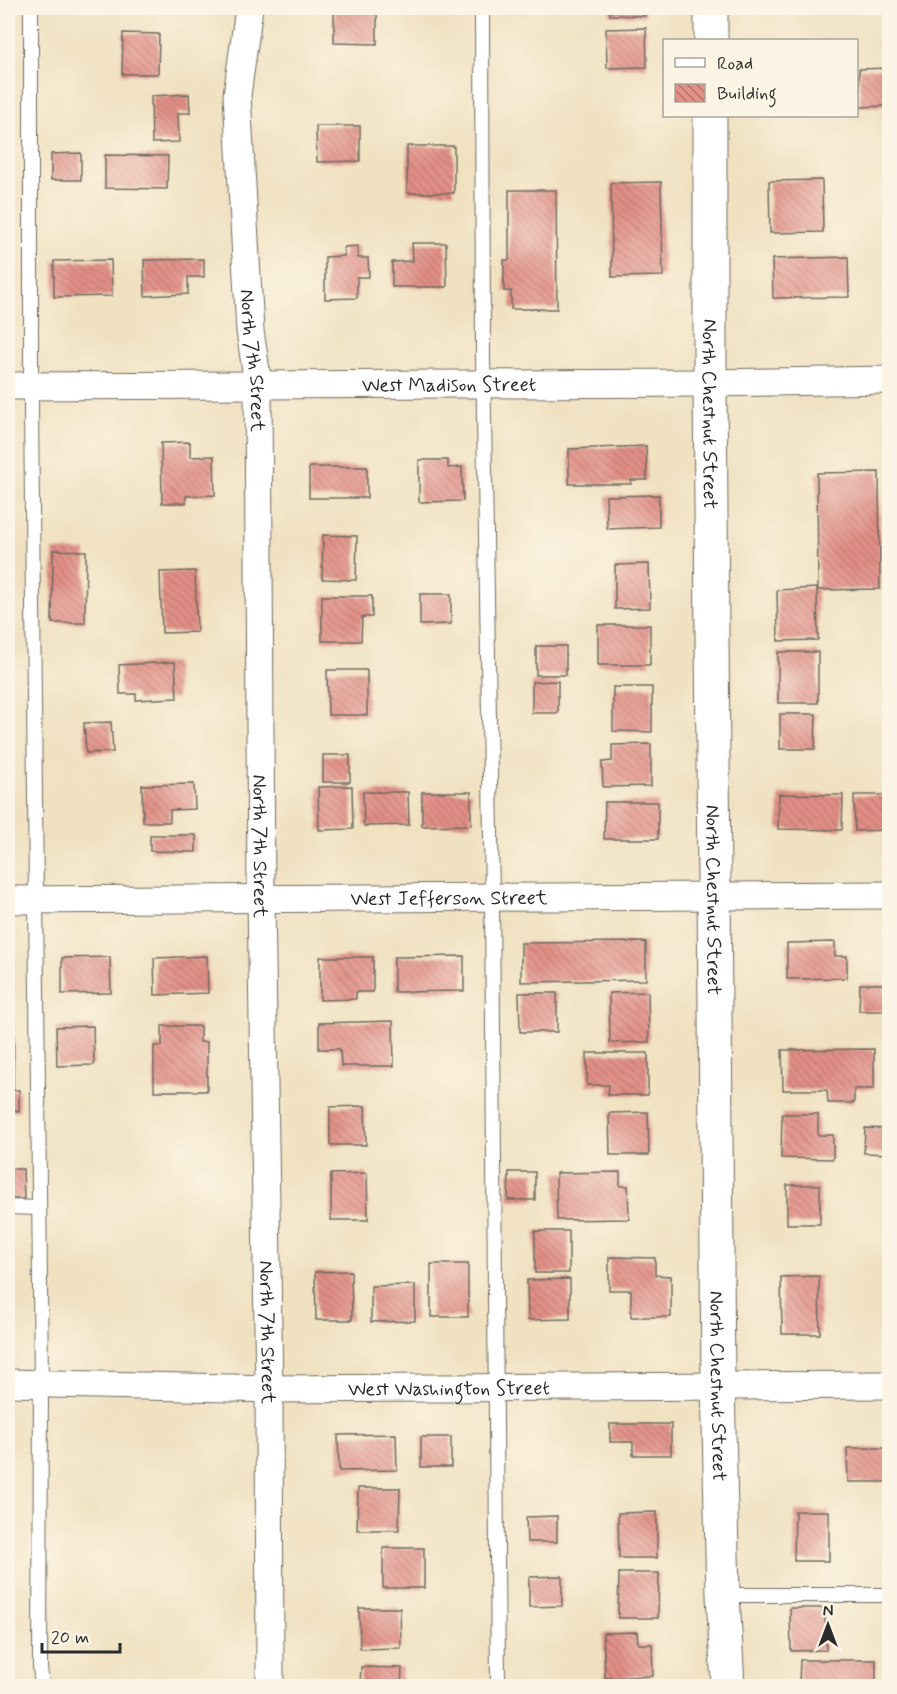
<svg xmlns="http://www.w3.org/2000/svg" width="897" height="1694" font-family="Mynerve,sans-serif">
  <defs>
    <pattern id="building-back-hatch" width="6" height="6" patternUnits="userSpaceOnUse" patternTransform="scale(1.5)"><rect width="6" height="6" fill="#e28f86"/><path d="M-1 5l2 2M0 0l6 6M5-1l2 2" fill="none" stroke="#b7756e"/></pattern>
  </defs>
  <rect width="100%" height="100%" fill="#fcf5e5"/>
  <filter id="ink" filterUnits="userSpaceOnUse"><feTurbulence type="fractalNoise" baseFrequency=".0167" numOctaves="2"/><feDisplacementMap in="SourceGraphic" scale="12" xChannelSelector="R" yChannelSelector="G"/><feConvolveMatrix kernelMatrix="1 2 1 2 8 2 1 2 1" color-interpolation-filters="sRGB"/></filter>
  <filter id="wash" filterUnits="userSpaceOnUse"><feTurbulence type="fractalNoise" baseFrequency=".008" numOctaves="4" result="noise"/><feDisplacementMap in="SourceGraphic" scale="24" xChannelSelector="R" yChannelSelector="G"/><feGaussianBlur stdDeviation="1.35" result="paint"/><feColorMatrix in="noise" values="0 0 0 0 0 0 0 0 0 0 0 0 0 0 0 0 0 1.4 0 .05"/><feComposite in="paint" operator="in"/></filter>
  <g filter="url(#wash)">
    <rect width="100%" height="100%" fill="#f0e1c1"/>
    <g id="blocks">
      <g fill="url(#building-back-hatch)">
        <rect x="496" y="8" width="33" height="4"/>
        <polygon points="610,8 645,8 645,16 610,15"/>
        <polygon points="334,10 377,10 377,44 334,43"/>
        <polygon points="646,28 647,67 607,68 606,29"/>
        <polygon points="123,33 159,34 158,74 122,74"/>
        <polygon points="890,68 890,106 860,107 859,69"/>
        <polygon points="189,94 190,113 178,113 179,142 152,143 151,96"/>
        <polygon points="316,126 360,126 360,161 317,162"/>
        <rect x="407" y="146" width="47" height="47"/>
        <polygon points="81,153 81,180 51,180 51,154"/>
        <polygon points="105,155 168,156 167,189 105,188"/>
        <polygon points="822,180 823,232 770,233 769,181"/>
        <polygon points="661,182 663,276 612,277 611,183"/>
        <polygon points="509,190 556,190 557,309 511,309 511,291 504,291 504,260 509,260"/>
        <polygon points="412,243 446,243 447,287 392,287 392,262 413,261"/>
        <polygon points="358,246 358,258 368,258 369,277 357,277 357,298 325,299 325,257 344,256 344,247"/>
        <polygon points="848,257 849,297 773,298 772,259"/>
        <polygon points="204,259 204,277 188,277 188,294 145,296 144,260"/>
        <polygon points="111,260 112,296 54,297 54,261"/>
        <polygon points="190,442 190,457 214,456 215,495 186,496 186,503 162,503 161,443"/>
        <polygon points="646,446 647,480 631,480 631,484 569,484 569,449"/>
        <polygon points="419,460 448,460 448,468 462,467 463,501 419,502"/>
        <rect x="309" y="467" width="58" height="31"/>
        <polygon points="879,472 880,589 818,590 817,473"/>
        <polygon points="659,495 659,527 607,529 606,496"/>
        <polygon points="323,535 357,536 356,580 322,579"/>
        <polygon points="53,550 86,551 85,623 52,623"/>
        <polygon points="649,564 650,608 615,609 615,565"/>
        <polygon points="195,571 197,632 162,633 160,572"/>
        <polygon points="817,588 818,640 778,641 777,590"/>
        <polygon points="420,594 451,594 451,624 420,625"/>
        <polygon points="322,596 372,596 372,617 362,617 361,641 322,641"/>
        <rect x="598" y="625" width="52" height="40"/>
        <rect x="536" y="646" width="30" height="29"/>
        <rect x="778" y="652" width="40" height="51"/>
        <polygon points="175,662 177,698 136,700 136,694 120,694 119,665"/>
        <polygon points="327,670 367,670 367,715 328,715"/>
        <polygon points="558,681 558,713 532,713 532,682"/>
        <polygon points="613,687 652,687 652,732 613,731"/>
        <polygon points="780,714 816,714 815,749 780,749"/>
        <polygon points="111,722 113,752 86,753 84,723"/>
        <polygon points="651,744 651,786 603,787 602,762 612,761 612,745"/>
        <rect x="323" y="755" width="27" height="27"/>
        <polygon points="194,784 195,809 170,810 170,822 143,822 142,785"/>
        <polygon points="352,786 353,829 319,830 318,787"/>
        <polygon points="363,792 408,792 409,825 364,826"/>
        <polygon points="422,792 471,792 471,825 422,826"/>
        <polygon points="779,794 843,795 842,830 778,829"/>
        <polygon points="854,795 890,795 890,830 855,831"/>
        <polygon points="605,802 658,802 658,839 604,839"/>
        <polygon points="150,835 196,835 196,852 150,851"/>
        <polygon points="646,942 646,980 521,982 521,943"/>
        <polygon points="835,942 835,956 847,956 847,978 787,979 787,943"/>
        <polygon points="207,956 208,993 155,995 154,958"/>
        <polygon points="464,956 464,991 394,992 394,957"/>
        <polygon points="110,957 111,993 62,994 62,958"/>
        <polygon points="320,957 373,957 373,992 356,992 356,999 320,1000"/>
        <polygon points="860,984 890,984 890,1011 859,1011"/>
        <polygon points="648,992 649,1042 610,1043 609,993"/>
        <polygon points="519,993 557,993 557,1032 520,1032"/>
        <polygon points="393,1021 394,1066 341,1066 340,1049 319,1049 319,1023"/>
        <polygon points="8,1022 14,1022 13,1090 19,1090 19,1111 8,1111"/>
        <polygon points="93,1026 94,1065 57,1066 56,1027"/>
        <polygon points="162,1026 200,1026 200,1042 207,1042 207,1091 154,1091 154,1046 162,1046"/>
        <polygon points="874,1049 874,1089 854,1089 854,1103 828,1103 827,1090 783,1090 782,1050"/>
        <polygon points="587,1053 648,1053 648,1095 608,1095 609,1085 587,1085"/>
        <polygon points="365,1106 366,1145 330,1145 330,1107"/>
        <polygon points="648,1112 649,1155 610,1155 609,1113"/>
        <polygon points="782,1114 818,1114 818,1135 833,1135 833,1159 781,1158"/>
        <polygon points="865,1128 890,1129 890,1154 864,1153"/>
        <polygon points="8,1169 23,1169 24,1199 8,1199"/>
        <polygon points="509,1172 535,1172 535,1200 508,1200"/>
        <polygon points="620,1172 620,1186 628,1186 629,1219 557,1220 556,1173"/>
        <polygon points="367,1173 368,1220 331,1220 331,1174"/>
        <rect x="787" y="1185" width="33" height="39"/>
        <rect x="535" y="1231" width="34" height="42"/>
        <polygon points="609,1257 655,1258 655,1275 671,1276 671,1317 631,1317 631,1290 609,1290"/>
        <rect x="431" y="1264" width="37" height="53"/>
        <polygon points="351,1271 352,1320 316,1320 315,1272"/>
        <polygon points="819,1276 820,1334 782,1334 781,1277"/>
        <polygon points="570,1279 570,1319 528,1320 527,1280"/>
        <polygon points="415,1285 415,1321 371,1322 371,1286"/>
        <polygon points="610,1424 671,1424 671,1455 633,1455 633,1442 610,1442"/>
        <polygon points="396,1434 397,1470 339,1471 338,1435"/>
        <rect x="421" y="1437" width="30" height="30"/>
        <polygon points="847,1448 890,1448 890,1482 848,1482"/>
        <polygon points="358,1488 400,1488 399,1530 357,1530"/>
        <polygon points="795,1511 829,1511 829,1561 794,1561"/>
        <polygon points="657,1512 657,1558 619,1558 618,1513"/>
        <polygon points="557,1516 557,1542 527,1542 526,1517"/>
        <rect x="383" y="1548" width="41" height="40"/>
        <polygon points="619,1573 659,1573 658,1618 618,1618"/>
        <polygon points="562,1576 562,1606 529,1607 529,1577"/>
        <polygon points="359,1608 400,1608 401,1648 360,1649"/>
        <polygon points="790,1608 825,1608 826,1650 791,1651"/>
        <polygon points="637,1632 638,1644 652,1644 653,1676 605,1678 603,1633"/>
        <polygon points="800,1660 876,1660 876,1686 799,1686"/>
        <polygon points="361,1667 402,1668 401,1686 360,1686"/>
      </g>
    </g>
  </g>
  <g filter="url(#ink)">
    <use href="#blocks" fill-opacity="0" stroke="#706b60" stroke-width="1.5"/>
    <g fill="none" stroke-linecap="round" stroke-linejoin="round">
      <defs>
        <g id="lane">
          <polyline points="31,8 31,407 41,1383 40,1667 42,1686"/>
          <polyline points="482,8 483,356 492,897 498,1686"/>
          <polyline points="8,1207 39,1208"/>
          <polyline points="723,1595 890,1595"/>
        </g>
        <g id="street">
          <path id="s1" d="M249,8L237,95L250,331L258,384L261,899L269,1389L270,1686"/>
          <path id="s2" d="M8,386L710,383L890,380"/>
          <path id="s3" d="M8,900L890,895"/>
          <path id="s4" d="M8,1383L269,1389L890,1385"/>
        </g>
        <g id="secondary">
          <polyline points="711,40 711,8"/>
          <path id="s5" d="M710,116V383L718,1385L723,1595L728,1686"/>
        </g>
      </defs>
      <use href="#lane" stroke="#706b60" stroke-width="16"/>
      <use href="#street" stroke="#706b60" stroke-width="29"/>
      <use href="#secondary" stroke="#706b60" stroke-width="35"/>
      <use href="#lane" stroke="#fff" stroke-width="14"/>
      <use href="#street" stroke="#fff" stroke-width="27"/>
      <use href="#secondary" stroke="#fff" stroke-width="33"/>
    </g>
  </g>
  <g text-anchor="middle" stroke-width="4.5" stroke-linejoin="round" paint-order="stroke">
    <g font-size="20" fill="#2b2b2b" stroke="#fcf5e5">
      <text dy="7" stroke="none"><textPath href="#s1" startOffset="354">North 7th Street</textPath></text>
      <text dy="7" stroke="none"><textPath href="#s2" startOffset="441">West Madison Street</textPath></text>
      <text dy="7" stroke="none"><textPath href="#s5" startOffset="298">North Chestnut Street</textPath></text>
      <text dy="7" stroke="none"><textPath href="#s1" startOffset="840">North 7th Street</textPath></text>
      <text dy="7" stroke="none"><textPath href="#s3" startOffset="441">West Jefferson Street</textPath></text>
      <text dy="7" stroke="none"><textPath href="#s5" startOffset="784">North Chestnut Street</textPath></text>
      <text dy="7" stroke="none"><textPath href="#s1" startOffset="1326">North 7th Street</textPath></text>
      <text dy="7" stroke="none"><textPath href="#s4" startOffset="441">West Washington Street</textPath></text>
      <text dy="7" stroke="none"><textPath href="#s5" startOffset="1270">North Chestnut Street</textPath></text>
    </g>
  </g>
  <rect width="897" height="1694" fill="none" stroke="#fcf5e5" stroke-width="30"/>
  <rect x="663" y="39" width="195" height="78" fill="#fcf5e5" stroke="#a8a49b" stroke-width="1.5"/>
  <rect x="675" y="58" width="30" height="9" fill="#ffffff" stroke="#a8a49b" stroke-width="1.5"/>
  <text x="717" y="69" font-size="18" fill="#2b2b2b">Road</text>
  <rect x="675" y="84" width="30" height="18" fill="url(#building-back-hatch)" stroke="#a8a49b" stroke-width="1.5"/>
  <text x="717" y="99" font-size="18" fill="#2b2b2b">Building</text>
  <g transform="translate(828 1625)" stroke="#fcf5e5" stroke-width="4.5" paint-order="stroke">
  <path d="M0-4.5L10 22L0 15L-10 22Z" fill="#2b2b2b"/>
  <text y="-9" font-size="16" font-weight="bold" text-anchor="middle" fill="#2b2b2b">N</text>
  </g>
  <path d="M42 1643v9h78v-9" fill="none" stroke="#2b2b2b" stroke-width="3"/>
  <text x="51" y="1643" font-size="18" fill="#2b2b2b" stroke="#fcf5e5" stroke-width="4.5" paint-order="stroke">20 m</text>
</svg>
